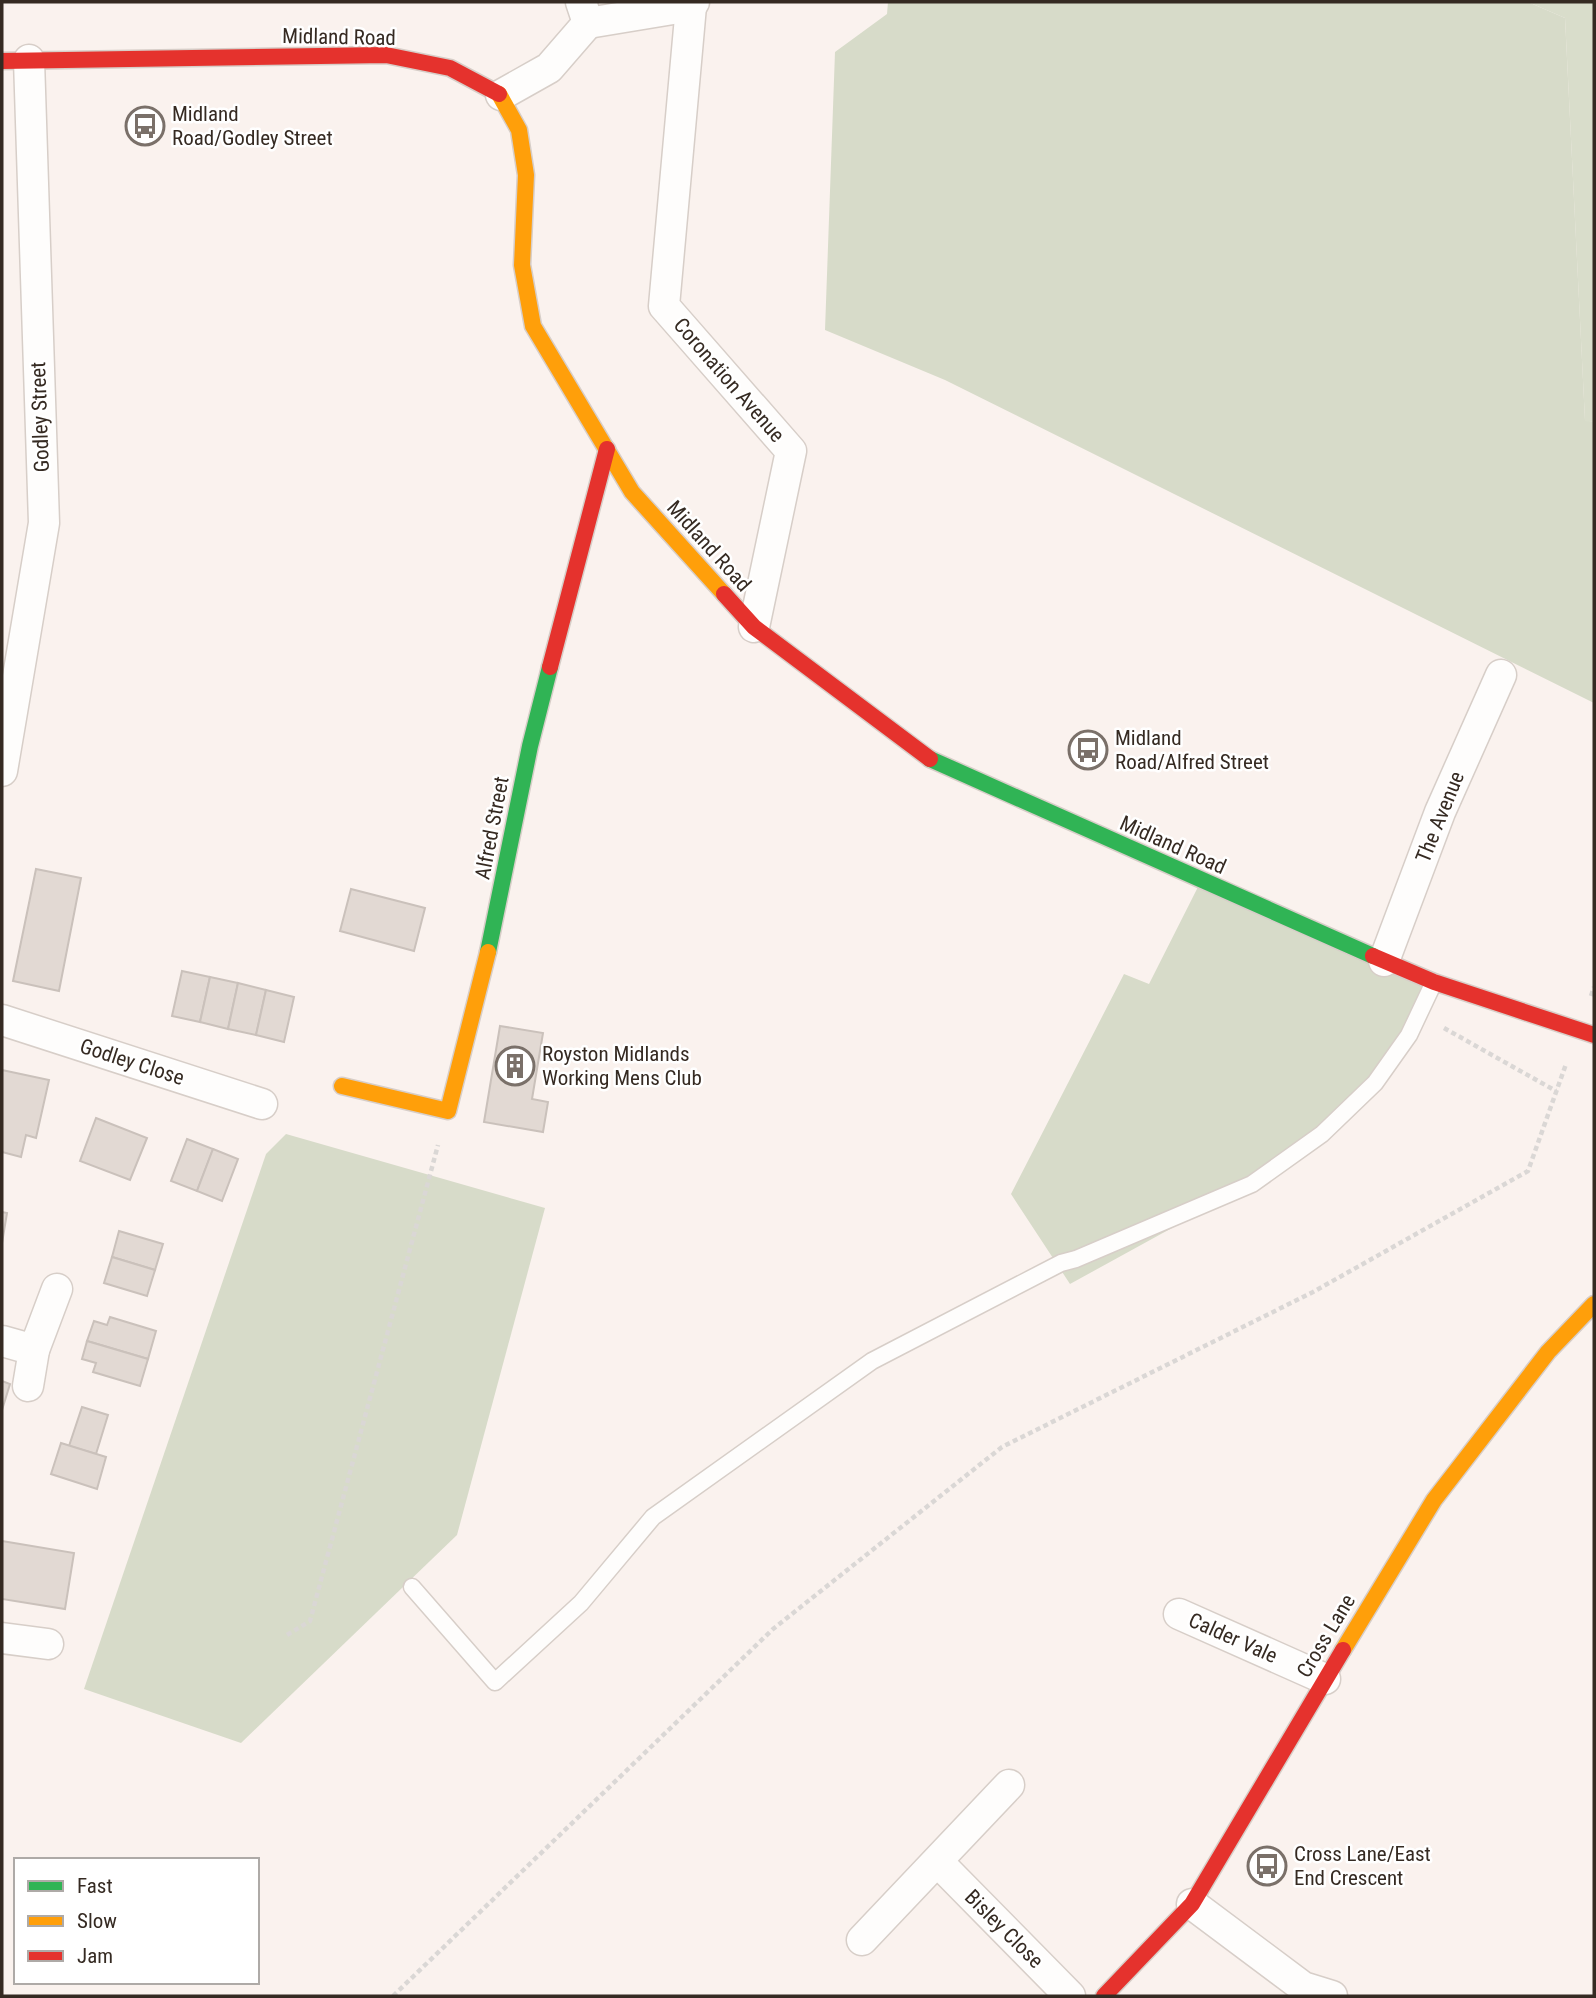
<svg xmlns="http://www.w3.org/2000/svg" width="1596" height="1998" font-family="'Roboto Condensed',sans-serif">
  <rect width="100%" height="100%" fill="#faf2ee"/>
  <g fill="#d7dbc9">
    <polygon points="888,2 1528,2 1565,18 1585,420 1594,422 1594,703 945,380 825,330 835,52 887,14"/>
    <polygon points="1201,881 1434,982 1375,1083 1252,1184 1070,1284 1011,1194 1124,974 1149,984"/>
    <polygon points="286,1134 545,1208 457,1535 241,1743 84,1689 266,1154"/>
  </g>
  <polygon fill="#d9ddcb" points="1528,2 1594,2 1594,422 1585,421 1565,18"/>
  <g fill="#e2d9d3" stroke="#cac1bb" stroke-width="2">
    <polygon points="36,869 81,878 59,991 13,981"/>
    <polygon points="351,889 425,908 414,951 340,931"/>
    <polygon points="182,971 210,977 200,1022 172,1016"/>
    <polygon points="210,977 238,983 228,1029 200,1022"/>
    <polygon points="238,983 266,990 256,1035 228,1029"/>
    <polygon points="266,990 294,997 284,1042 256,1035"/>
    <polygon points="500,1026 543,1033 532,1099 548,1102 543,1132 484,1122"/>
    <polygon points="2,1070 49,1080 36,1138 26,1135 21,1157 2,1152"/>
    <polygon points="96,1118 147,1138 130,1180 80,1161"/>
    <polygon points="187,1139 213,1149 197,1191 171,1181"/>
    <polygon points="213,1149 238,1159 222,1201 197,1191"/>
    <polygon points="2,1212 7,1213 2,1243"/>
    <polygon points="119,1231 163,1244 155,1270 112,1257"/>
    <polygon points="112,1257 155,1270 147,1296 104,1283"/>
    <polygon points="110,1317 156,1331 148,1359 87,1341 94,1321 107,1325"/>
    <polygon points="87,1341 148,1359 140,1386 93,1372 96,1363 82,1359"/>
    <polygon points="2,1381 10,1384 2,1410"/>
    <polygon points="82,1407 108,1415 96,1454 69,1446"/>
    <polygon points="61,1443 106,1457 97,1489 51,1474"/>
    <polygon points="2,1541 74,1553 65,1609 2,1599"/>
  </g>
  <g fill="none" stroke-linecap="round" stroke-linejoin="round">
    <defs>
      <polyline id="lane" points="412,1587 495,1682 581,1603 653,1517 872,1361 1061,1263 1076,1259 1252,1184 1322,1134 1375,1083 1409,1035 1434,982"/>
      <g id="street">
        <polyline points="691,6 664,306 791,451 754,627"/>
        <polyline points="588,23 691,6 694,2"/>
        <polyline points="501,95 549,68 588,23 581,2"/>
        <polyline points="2,771 44,523 29,60"/>
        <polyline points="1384,961 1440,812 1501,675"/>
        <polyline points="2,1020 262,1104"/>
        <polyline points="2,1341 34,1350 57,1289"/>
        <polyline points="28,1386 34,1350"/>
        <polyline points="1179,1614 1325,1679"/>
        <polyline points="2,1638 48,1644"/>
        <polyline points="938,1862 1070,1996"/>
        <polyline points="1192,1904 1303,1987 1332,1996"/>
        <polyline points="862,1940 1009,1785"/>
      </g>
      <g id="fast">
        <polyline points="930,759 1373,956"/>
        <polyline points="488,952 530,746 550,667"/>
      </g>
      <g id="slow">
        <polyline points="499,94 519,130 526,175 522,265 533,326 632,492 724,594"/>
        <polyline points="342,1086 448,1111 488,952"/>
        <polyline points="1343,1650 1434,1500 1548,1352 1594,1304"/>
      </g>
      <g id="jam">
        <polyline points="2,61 386,55 450,68 499,94"/>
        <polyline points="724,594 754,627 930,759"/>
        <polyline points="550,667 607,449"/>
        <polyline points="1373,956 1434,982 1594,1035"/>
        <polyline points="1104,1996 1192,1904 1343,1650"/>
      </g>
    </defs>
    <use href="#lane" stroke="#d7cec8" stroke-width="19"/>
    <use href="#street" stroke="#d7cec8" stroke-width="33"/>
    <use href="#fast" stroke="#d7cec8" stroke-width="19"/>
    <use href="#slow" stroke="#d7cec8" stroke-width="19"/>
    <use href="#jam" stroke="#d7cec8" stroke-width="19"/>
    <g stroke="#dad7d5" stroke-width="4.5" stroke-dasharray="5 3.5" stroke-linecap="butt">
      <polyline points="1591,996 1594,987"/>
      <polyline points="1444,1028 1556,1091"/>
      <polyline points="287,1635 310,1621 438,1145"/>
      <polyline points="393,1996 773,1629 1002,1447 1313,1292 1528,1171 1566,1064"/>
    </g>
    <use href="#lane" stroke="#fefdfc" stroke-width="16"/>
    <use href="#street" stroke="#fefdfc" stroke-width="30"/>
    <use href="#fast" stroke="#30b455" stroke-width="16"/>
    <use href="#slow" stroke="#ff9f0a" stroke-width="16"/>
    <use href="#jam" stroke="#e5322d" stroke-width="16"/>
  </g>
  <defs>
    <symbol id="bus-ring" viewBox="-11 -11 22 22"><circle r="9.5" fill="#fff" stroke="#7a7069" stroke-width="1.5"/><path d="M-5-6H5V4H4V6H2V4H-2V6H-4V4H-5ZM-3.5-4V0h7V-4ZM-3.5 1.2v1.5H-2V1.2ZM2 1.2v1.5H3.5V1.2Z" fill="#7a7069"/></symbol>
    <symbol id="building-ring" viewBox="-11 -11 22 22"><circle r="9.5" fill="#fff" stroke="#7a7069" stroke-width="1.5"/><path d="M-4-6H4V6H1V3H-1V6H-4ZM-2.5-4.3h1.7v1.8h-1.7ZM.8-4.3h1.7v1.8H.8ZM-2.5-1h1.7V.8h-1.7ZM.8-1h1.7V.8H.8Z" fill="#7a7069"/></symbol>
  </defs>
  <g fill-rule="evenodd">
    <use href="#bus-ring" x="123" y="104" width="44" height="44"/>
    <use href="#bus-ring" x="1066" y="728" width="44" height="44"/>
    <use href="#building-ring" x="493" y="1044" width="44" height="44"/>
    <use href="#bus-ring" x="1245" y="1844" width="44" height="44"/>
  </g>
  <g text-anchor="middle" stroke-width="5" stroke-linejoin="round" paint-order="stroke">
    <g font-size="21" fill="#352a22" stroke="#fff">
      <text transform="translate(339 37) rotate(1)" y="7">Midland Road</text>
      <text transform="translate(729 380) rotate(49)" y="7">Coronation Avenue</text>
      <text transform="translate(40 417) rotate(-92)" y="7">Godley Street</text>
      <text transform="translate(709 546) rotate(48)" y="7">Midland Road</text>
      <text transform="translate(1440 817) rotate(-68)" y="7">The Avenue</text>
      <text transform="translate(492 828) rotate(-79)" y="7">Alfred Street</text>
      <text transform="translate(1173 845) rotate(24)" y="7">Midland Road</text>
      <text transform="translate(132 1062) rotate(18)" y="7">Godley Close</text>
      <text transform="translate(1326 1636) rotate(-59)" y="7">Cross Lane</text>
      <text transform="translate(1233 1638) rotate(24)" y="7">Calder Vale</text>
      <text transform="translate(1004 1929) rotate(45)" y="7">Bisley Close</text>
    </g>
    <g font-size="21" fill="#352a22" stroke="#fff" text-anchor="start">
      <text x="172" y="121">Midland<tspan x="172" dy="24">Road/Godley Street</tspan></text>
      <text x="1115" y="745">Midland<tspan x="1115" dy="24">Road/Alfred Street</tspan></text>
      <text x="542" y="1061">Royston Midlands<tspan x="542" dy="24">Working Mens Club</tspan></text>
      <text x="1294" y="1861">Cross Lane/East<tspan x="1294" dy="24">End Crescent</tspan></text>
    </g>
  </g>
  <rect width="1596" height="1998" fill="none" stroke="#352a22" stroke-width="7"/>
  <rect x="14" y="1858" width="245" height="126" fill="#ffffff" stroke="#aeaaa7" stroke-width="2"/>
  <rect x="28" y="1881" width="35" height="10" fill="#30b455" stroke="#aeaaa7" stroke-width="2"/>
  <text x="77" y="1893" font-size="21" fill="#352a22">Fast</text>
  <rect x="28" y="1916" width="35" height="10" fill="#ff9f0a" stroke="#aeaaa7" stroke-width="2"/>
  <text x="77" y="1928" font-size="21" fill="#352a22">Slow</text>
  <rect x="28" y="1951" width="35" height="10" fill="#e5322d" stroke="#aeaaa7" stroke-width="2"/>
  <text x="77" y="1963" font-size="21" fill="#352a22">Jam</text>
</svg>
